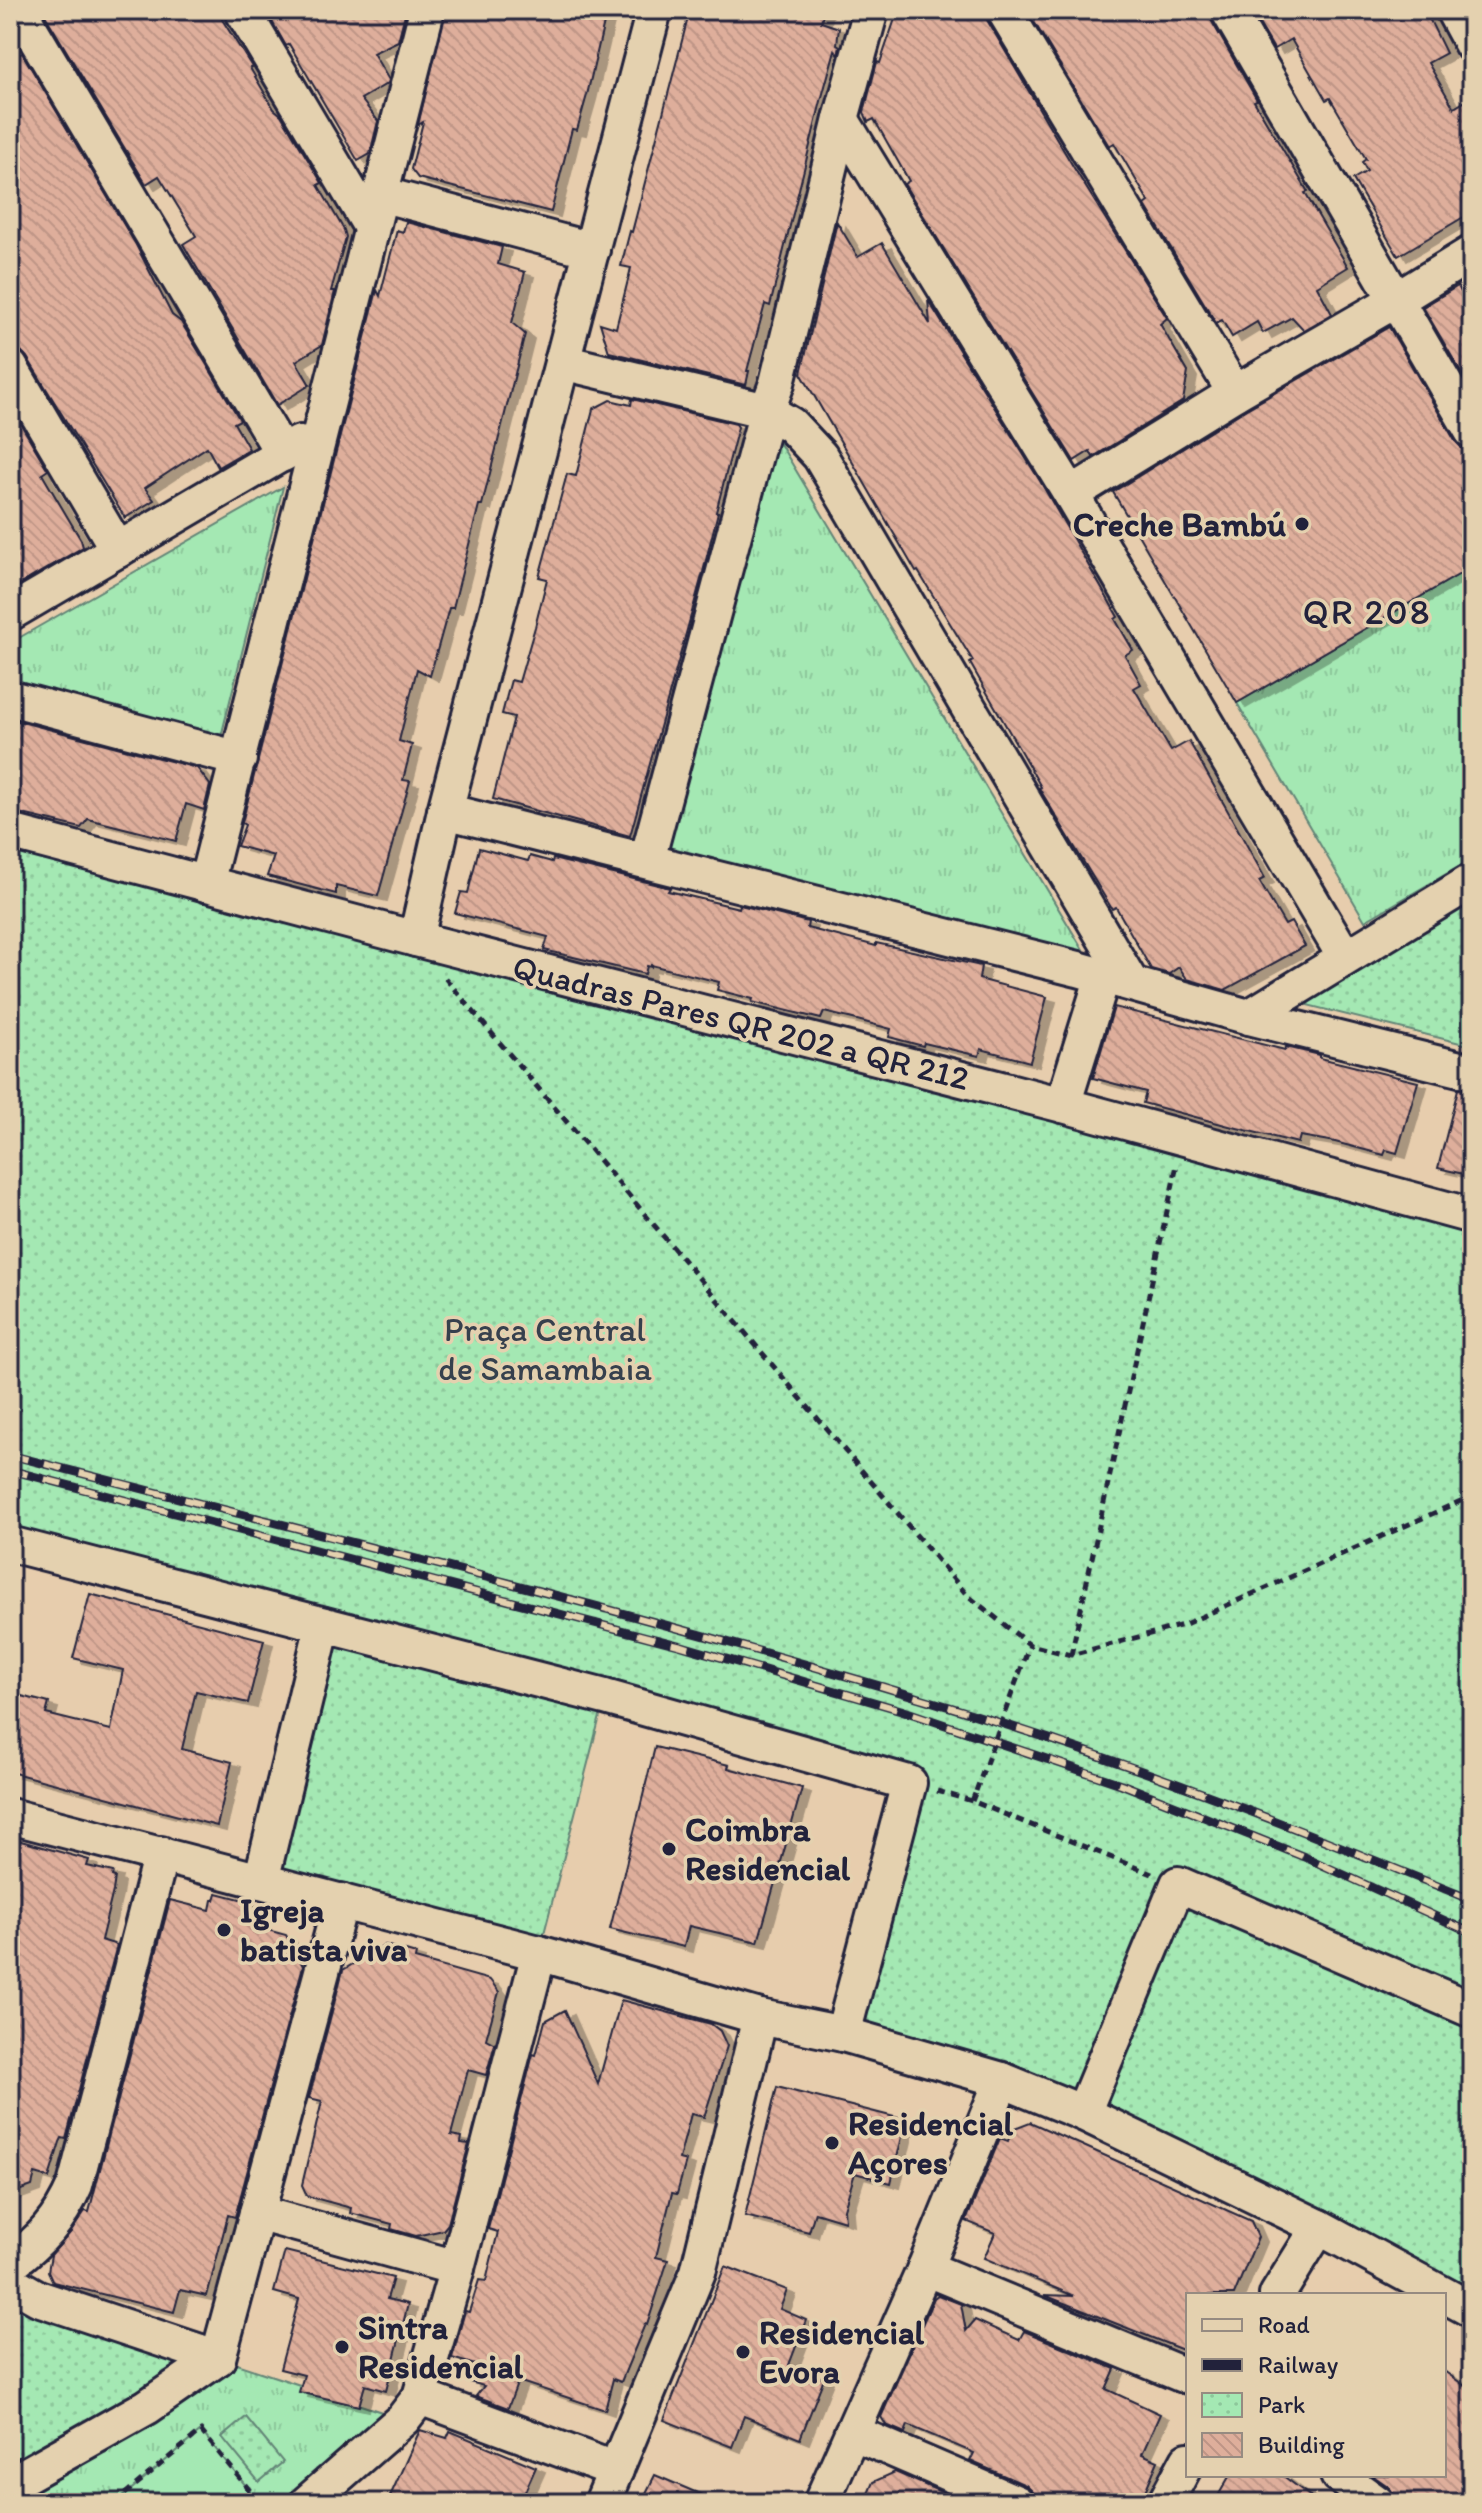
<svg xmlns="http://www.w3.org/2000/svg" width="1482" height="2513" font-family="Itim,sans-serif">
  <defs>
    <pattern id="grass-tufts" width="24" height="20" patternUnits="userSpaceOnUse" patternTransform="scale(2)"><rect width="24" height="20" fill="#a4e8b3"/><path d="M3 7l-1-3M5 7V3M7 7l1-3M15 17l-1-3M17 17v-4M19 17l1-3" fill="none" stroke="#8dc79b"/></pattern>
    <pattern id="park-dots" width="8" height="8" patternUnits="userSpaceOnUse" patternTransform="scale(2)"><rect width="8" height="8" fill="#a4e8b3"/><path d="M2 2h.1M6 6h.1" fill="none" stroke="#8dc79b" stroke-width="1.8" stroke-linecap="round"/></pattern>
    <pattern id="building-back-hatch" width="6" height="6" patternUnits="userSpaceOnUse" patternTransform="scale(2)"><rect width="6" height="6" fill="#deae9b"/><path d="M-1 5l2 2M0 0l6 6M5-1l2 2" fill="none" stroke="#be9586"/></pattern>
    <filter id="shadow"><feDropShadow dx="9" dy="5" stdDeviation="0" flood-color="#0004"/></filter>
  </defs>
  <rect width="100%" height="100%" fill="#e7cdad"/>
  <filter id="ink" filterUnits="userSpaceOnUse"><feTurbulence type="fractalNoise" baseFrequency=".0125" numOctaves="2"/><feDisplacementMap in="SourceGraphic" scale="16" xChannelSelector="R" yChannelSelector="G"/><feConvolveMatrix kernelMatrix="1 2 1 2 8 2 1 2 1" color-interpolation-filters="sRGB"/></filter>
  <g filter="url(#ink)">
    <g fill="url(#grass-tufts)" stroke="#638577" stroke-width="2">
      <polygon points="773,432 1091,963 664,857"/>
      <polygon points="283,487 220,741 10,683 10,643"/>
      <polygon points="1472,567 1472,859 1365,921 1237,703"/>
      <polygon points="218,2358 403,2419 307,2503 10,2503 10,2484"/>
    </g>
    <g fill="url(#park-dots)" stroke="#638577" stroke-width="2">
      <polygon points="10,841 1472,1225 1472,2314 1319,2227 843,2034 909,1784 605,1697 539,1953 261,1881 322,1625 10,1544"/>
      <polygon points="1472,901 1472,1046 1295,1002"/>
      <polygon points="10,2282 218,2358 10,2484"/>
      <polygon points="246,2417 283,2462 259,2482 222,2437"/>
    </g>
    <polygon fill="#a4e8b3" stroke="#638577" stroke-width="2" points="201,2431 256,2498 249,2503 115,2503"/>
    <g fill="url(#building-back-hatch)" stroke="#22223b" stroke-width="2" filter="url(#shadow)">
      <polygon points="42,10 216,10 252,67 250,68 274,109 281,115 322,183 318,185 344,230 346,237 331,291 335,291 322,345 296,361 310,385 277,405 183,244 196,236 159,176 146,184"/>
      <polygon points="279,10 406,10 398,41 373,53 389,80 388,83 361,99 378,121 370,154 358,161 289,44 286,46 269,16"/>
      <polygon points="446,10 607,10 587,95 577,130 572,129 551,212 418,178 411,169 423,122 418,125"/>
      <polygon points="690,10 824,10 821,22 839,28 837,44 840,46 838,56 835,50 822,97 770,306 765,304 747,371 749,371 746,385 609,352 600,323 616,328 631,268 621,266 630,231 632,232"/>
      <polygon points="898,10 984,10 987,20 1074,168 1167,318 1160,324 1188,372 1183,401 1093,457 1090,451 1074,461 904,184 909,181 874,119 868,122 864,112 877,62 880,63"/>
      <polygon points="1027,10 1208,10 1211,20 1257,100 1254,101 1308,192 1305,193 1348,267 1317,286 1332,314 1304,330 1292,317 1263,333 1257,322 1232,337 1222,320 1216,323 1145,205 1149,202 1114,143 1109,146"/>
      <polygon points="1251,10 1425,10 1446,53 1428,63 1454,108 1472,97 1472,212 1398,256 1353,179 1367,171 1362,162 1366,159 1330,98 1326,100 1291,39 1274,49"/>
      <polygon points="22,53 136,245 172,315 181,322 240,420 234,423 249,449 218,467 207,447 145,488 154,500 125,518 27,357 20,350 10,347 10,60"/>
      <polygon points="406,222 502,247 498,264 525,272 512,323 525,334 482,505 479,505 453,608 449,608 430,676 417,669 399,741 412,745 403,780 410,781 378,896 336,886 336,894 267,876 274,856 237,846 245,825 242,823 377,290 380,296 397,230 403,232"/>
      <polygon points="837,222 858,257 882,243 930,324 928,300 1040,481 1118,617 1115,619 1133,650 1125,655 1141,684 1134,688 1171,751 1189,741 1265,878 1259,881 1285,925 1291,922 1305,946 1225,990 1187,979 1179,967 1169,974 1151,969 1116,907 1112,909 1039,788 1041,787 970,663 973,661 918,571 916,572 801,373"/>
      <polygon points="1472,285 1472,391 1423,307 1458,286 1461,292"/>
      <polygon points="1389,327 1455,441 1463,449 1472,451 1472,567 1237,703 1113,492 1245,410"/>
      <polygon points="632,399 736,424 738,427 716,512 718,512 703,572 630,836 493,799 514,717 502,714 511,680 519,682 535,627 547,579 539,577 567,474 576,476 593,409 610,400 631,405"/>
      <polygon points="10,406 48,470 42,474 81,540 83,547 10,590"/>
      <polygon points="10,719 197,768 210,785 204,810 186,804 176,841 88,819 81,828 10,811"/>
      <polygon points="479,848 528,861 530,856 552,862 553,859 670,888 668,891 739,908 740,905 808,922 807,928 876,946 876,943 981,966 979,979 1047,997 1030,1062 981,1049 979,1056 924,1043 923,1046 889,1037 891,1029 857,1020 824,1012 821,1019 752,1002 753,999 717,990 719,982 651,965 651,967 647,966 645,974 544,950 548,937 455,913 461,892 468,893"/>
      <polygon points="1114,1007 1285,1050 1286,1047 1320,1055 1320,1058 1418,1082 1397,1153 1386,1150 1384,1155 1335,1142 1300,1136 1298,1143 1229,1126 1143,1103 1146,1092 1093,1078"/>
      <polygon points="1458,1089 1472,1091 1472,1176 1438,1168"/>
      <polygon points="90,1594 264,1640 248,1703 196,1691 182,1749 232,1762 217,1826 10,1772 10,1693 49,1703 46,1714 111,1730 123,1670 73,1658"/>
      <polygon points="655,1747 729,1765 728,1768 802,1788 758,1942 689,1926 684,1947 610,1929"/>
      <polygon points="10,1838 89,1860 87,1866 113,1872 112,1876 115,1877 113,1891 101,1940 117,1945 66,2139 62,2138 60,2142 49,2178 35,2174 32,2186 10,2194 10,1984 19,1950 10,1948"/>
      <polygon points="217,1893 248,1901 242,1923 286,1935 303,1966 235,2217 228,2215 207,2296 180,2290 174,2312 53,2282 48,2271 51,2255 71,2232 85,2211 89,2212 170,1900 210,1910 212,1900 215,1900"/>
      <polygon points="385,1945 416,1954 415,1959 490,1980 499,1992 486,2039 495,2044 486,2075 468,2070 451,2135 462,2137 461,2143 469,2144 448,2224 443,2230 416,2236 391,2229 392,2224 350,2213 351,2208 307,2196 302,2185 322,2101 309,2098 343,1970"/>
      <polygon points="621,2000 711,2024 720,2031 727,2046 704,2117 691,2114 679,2159 686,2161 677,2194 672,2193 656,2257 668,2260 647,2325 645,2324 621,2382 613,2379 605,2410 518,2381 508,2408 476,2396 484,2386 470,2382 475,2365 452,2358 465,2311 469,2312 479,2280 486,2281 498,2232 488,2229 533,2054 536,2055 545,2021 565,2010 598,2084"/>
      <polygon points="777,2087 906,2120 891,2183 855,2173 844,2209 845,2221 815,2212 809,2232 745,2216"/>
      <polygon points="1030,2122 1251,2221 1258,2237 1234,2295 1188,2295 1188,2352 1044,2295 1074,2296 984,2258 995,2233 966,2221 1000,2138 1008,2141 1012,2129"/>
      <polygon points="285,2251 393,2278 387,2299 408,2304 386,2391 365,2385 359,2406 299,2392 304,2375 280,2369 299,2299 274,2292"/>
      <polygon points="725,2266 787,2290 780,2309 806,2320 789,2365 824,2378 800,2439 744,2416 732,2447 664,2420"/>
      <polygon points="938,2295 961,2304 966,2331 975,2320 1019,2340 1024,2331 1115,2369 1106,2389 1160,2414 1142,2454 1158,2461 1140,2503 1037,2503 1033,2492 1026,2485 970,2461 974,2453 908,2425 905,2433 886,2425 881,2417 934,2298"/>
      <polygon points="1444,2371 1472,2391 1472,2503 1398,2503 1389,2487 1372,2475 1444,2475"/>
      <polygon points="420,2430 447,2438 450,2431 536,2467 520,2503 387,2503"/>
      <polygon points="895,2472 966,2503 864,2503 873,2482"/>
      <polygon points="655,2475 721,2503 641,2503"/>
      <polygon points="1230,2475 1282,2475 1319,2503 1214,2503"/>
    </g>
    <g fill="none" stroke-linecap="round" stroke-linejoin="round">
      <defs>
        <g id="minor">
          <polyline points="19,10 283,454"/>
          <polyline points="242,10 371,227"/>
          <polyline points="1004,10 1235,393"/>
          <polyline points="1228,10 1472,431"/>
          <polyline points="1453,10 1472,45"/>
          <polyline points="841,119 1071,494 1345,957"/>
          <polyline points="380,194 592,250"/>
          <polyline points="562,362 767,411 791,425 820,456 1131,983"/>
          <polyline points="10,367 118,550"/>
          <polyline points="1071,494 1235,393 1396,300 1472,253"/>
          <polyline points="10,613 300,443"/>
          <polyline points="10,698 239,759"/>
          <polyline points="445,811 1078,969 1249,1017 1472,1072"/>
          <polyline points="10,832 416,939 1063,1105 1472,1216"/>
          <polyline points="647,860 767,411 777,383 841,119 871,10"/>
          <polyline points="206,884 427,10"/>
          <polyline points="416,939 445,811 654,10"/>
          <polyline points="1249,1017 1472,881"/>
          <polyline points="1063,1105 1103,976"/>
          <polyline points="10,1544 605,1697 909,1783 843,2034"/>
          <polyline points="10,1816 539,1953 760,2017 843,2034 1002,2080 1083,2113 1319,2227 1472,2310"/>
          <polyline points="261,1881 323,1625"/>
          <polyline points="1083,2113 1178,1884 1472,2010"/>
          <polyline points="257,2213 457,2268"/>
          <path d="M10,2264C41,2240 59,2222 75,2185L161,1854"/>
          <polyline points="925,2268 1188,2377"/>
          <polyline points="10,2282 38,2298 218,2358"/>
          <polyline points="1277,2295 1319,2227"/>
          <polyline points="420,2397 616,2470"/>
          <polyline points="852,2432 1017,2503"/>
          <polyline points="1338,2475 1377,2503"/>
          <polyline points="10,2484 147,2407 218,2358 341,1901"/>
          <polyline points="307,2503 403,2419 420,2397 457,2268 539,1953"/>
          <polyline points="602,2503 698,2272 760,2017"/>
          <polyline points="821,2503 925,2268 1002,2080"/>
          <polyline points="1165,2503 1188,2460"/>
        </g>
      </defs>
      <use href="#minor" stroke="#22223b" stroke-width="40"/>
      <g stroke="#22223b" stroke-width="5" stroke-dasharray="8 6" stroke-linecap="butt">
        <polyline points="445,978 967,1595 1030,1645 1071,1655 1183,1625 1472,1496"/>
        <polyline points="1071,1655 1177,1165"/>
        <polyline points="1019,1674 1030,1645"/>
        <polyline points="937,1791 972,1801 1152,1874"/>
        <polyline points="972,1801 976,1791"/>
        <polyline points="114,2503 201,2431 256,2498 249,2503"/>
      </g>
      <use href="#minor" stroke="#e4d1af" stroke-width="34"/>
      <defs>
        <g id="rail">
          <path d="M10,1455C325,1536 642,1613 953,1708C1130,1762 1302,1830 1472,1900"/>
          <polyline points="10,1470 682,1646 901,1710 1121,1784 1307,1858 1472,1933"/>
        </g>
      </defs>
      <use href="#rail" stroke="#22223b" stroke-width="9"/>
      <use href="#rail" stroke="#e4d1af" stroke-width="6" stroke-dasharray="18" stroke-linecap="butt"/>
      <polyline stroke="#22223b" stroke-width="5" stroke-dasharray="8 6" stroke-linecap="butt" points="976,1791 1019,1674"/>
    </g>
  </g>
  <g fill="#22223b" stroke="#e4d1af" stroke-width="3">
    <circle cx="1302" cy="524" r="8"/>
    <circle cx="669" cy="1849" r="8"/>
    <circle cx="224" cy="1930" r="8"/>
    <circle cx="832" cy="2143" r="8"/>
    <circle cx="342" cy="2347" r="8"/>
    <circle cx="743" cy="2352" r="8"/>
  </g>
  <g text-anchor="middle" stroke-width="7" stroke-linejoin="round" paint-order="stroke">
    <g font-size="34" font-weight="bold" fill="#22223b" stroke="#e4d1af" text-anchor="start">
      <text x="1286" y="536" text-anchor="end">Creche Bambú</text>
      <text x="685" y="1841">Coimbra<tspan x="685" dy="39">Residencial</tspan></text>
      <text x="240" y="1922">Igreja<tspan x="240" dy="39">batista viva</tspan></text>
      <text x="848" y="2135">Residencial<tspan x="848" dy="39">Açores</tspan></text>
      <text x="358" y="2339">Sintra<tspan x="358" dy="39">Residencial</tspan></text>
      <text x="759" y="2344">Residencial<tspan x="759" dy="39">Evora</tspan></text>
    </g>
    <g font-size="34" fill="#22223b" stroke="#e4d1af">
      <text transform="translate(741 1022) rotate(14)" y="12">Quadras Pares QR 202 a QR 212</text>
    </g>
    <g font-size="34" fill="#36404d" stroke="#e4d1af">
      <text x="545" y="1341">Praça Central<tspan x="545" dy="39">de Samambaia</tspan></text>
    </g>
    <g font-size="36" letter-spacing="2" fill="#22223b" stroke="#e4d1af">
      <text x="1367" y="624">QR 208</text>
    </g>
  </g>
  <rect width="1482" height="2513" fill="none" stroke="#e4d1af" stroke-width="40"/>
  <rect x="20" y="20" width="1442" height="2473" fill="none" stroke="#22223b" stroke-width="3" filter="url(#ink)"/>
  <rect x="1186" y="2293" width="260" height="184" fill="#e4d1af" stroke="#968b81" stroke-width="2"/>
  <rect x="1202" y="2319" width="40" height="12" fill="#e4d1af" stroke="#968b81" stroke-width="2"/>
  <text x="1258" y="2333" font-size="24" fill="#22223b">Road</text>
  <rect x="1202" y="2359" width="40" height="12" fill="#22223b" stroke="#968b81" stroke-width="2"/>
  <text x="1258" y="2373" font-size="24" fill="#22223b">Railway</text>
  <rect x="1202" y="2393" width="40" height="24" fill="url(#park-dots)" stroke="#968b81" stroke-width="2"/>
  <text x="1258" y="2413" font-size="24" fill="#22223b">Park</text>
  <rect x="1202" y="2433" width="40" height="24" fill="url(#building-back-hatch)" stroke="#968b81" stroke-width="2"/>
  <text x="1258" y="2453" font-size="24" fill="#22223b">Building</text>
</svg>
